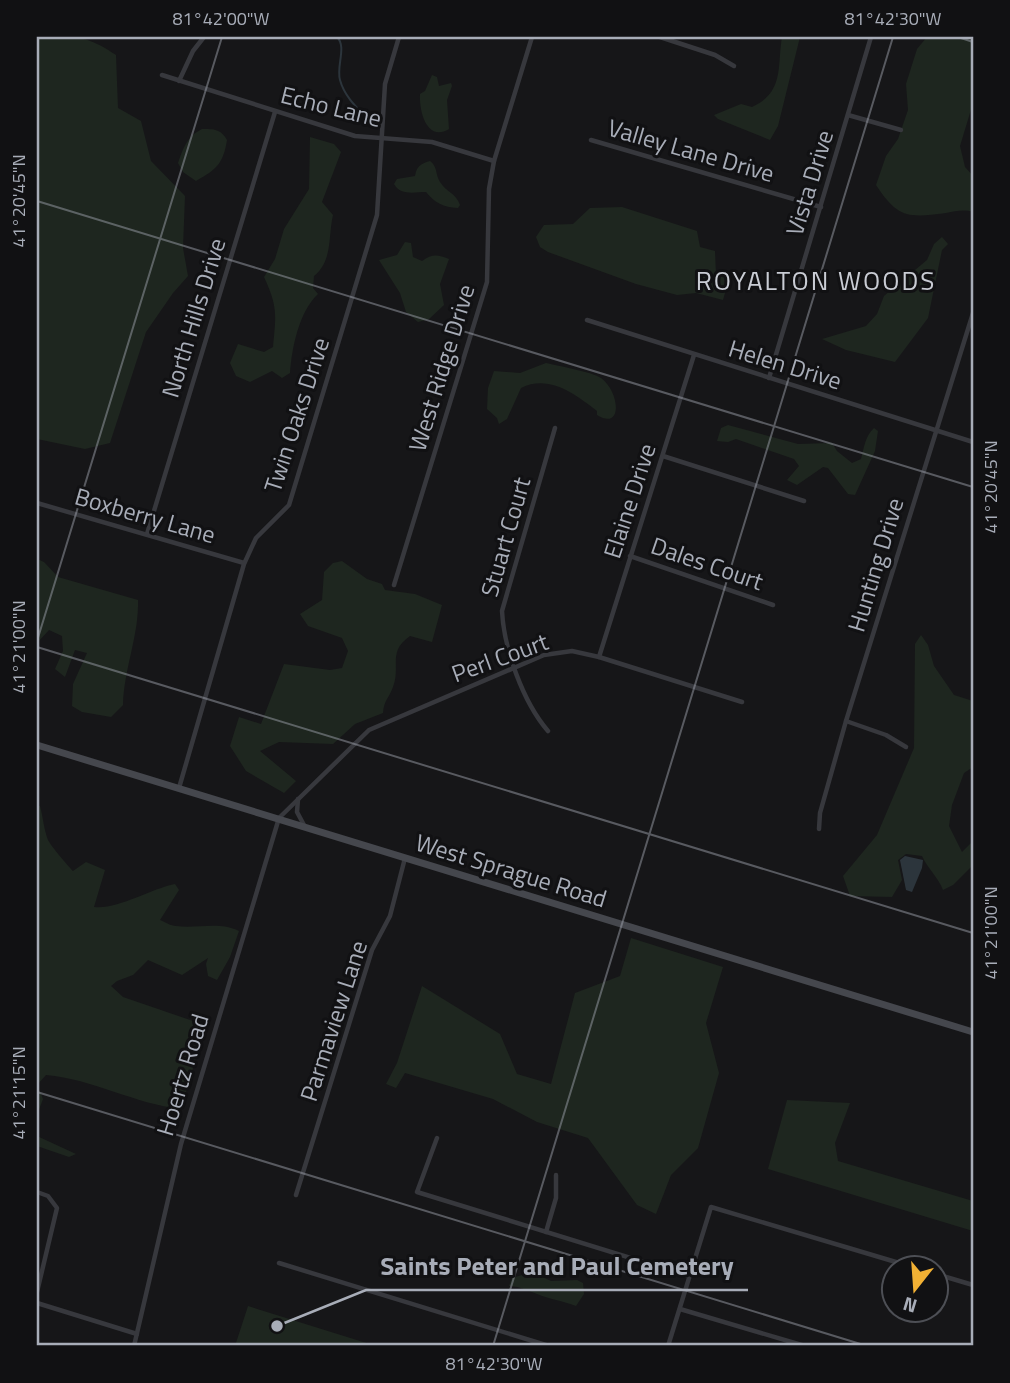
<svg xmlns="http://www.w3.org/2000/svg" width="1010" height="1383" font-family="'Titillium Web',sans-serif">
  <rect width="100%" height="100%" fill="#161618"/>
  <g fill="#1e261f">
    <path d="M37,37C75,37 83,33 116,55L118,108L141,121L151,161L185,196L183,248L188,276L173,293L146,332L110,443L85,449L37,439Z"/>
    <path d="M782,37H800L778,126L770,140L718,119L714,115L741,104L752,107C785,92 777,65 782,37Z"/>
    <path d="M927,37H973V103L960,146L965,167L973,176V212C964,209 956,211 946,213C907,218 898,218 876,185L886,156L898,139L908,110L906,84L917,49Z"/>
    <path d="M432,75L437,77L439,86L451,83L452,86L447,100L449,129C427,142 419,112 420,94L425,91Z"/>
    <path d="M202,129C214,129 221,129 227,140C223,164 217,169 196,181L183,172L178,163C183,149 187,136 202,129Z"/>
    <path d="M310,137L334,144L341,152L322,202L333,215C328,236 333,261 314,276L313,288L318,294C299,312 292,347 290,373L282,378L272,371L250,382L236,376L230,363L238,344L264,352L273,347C276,315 278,307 264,277L275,259L284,229L309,189Z"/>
    <path d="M430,161C438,167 435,174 440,182C446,192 456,193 460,205L458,208C443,207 435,203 426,192C414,192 401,196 394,184L397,179L415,176C417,166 420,164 430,161Z"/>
    <polygon points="622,207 697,231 700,247 715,251 716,275 729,279 723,300 696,293 677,295 636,284 548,252 540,247 536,237 544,225 573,224 590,208"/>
    <polygon points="942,237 948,244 942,250 928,318 895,362 846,350 822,339 866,326 877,314 884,296 927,260 934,244"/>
    <path d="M405,242L411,243L413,257L422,261C432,254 437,254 449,259L440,284L444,305L429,319L418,322L406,312L400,293L379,260L397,255Z"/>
    <path d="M546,363C558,366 593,372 601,378C620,392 623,431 597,415V411C575,394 549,374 521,388L507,419L499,424L497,418L487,409L488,388L494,371L520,373Z"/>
    <path d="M728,425L798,444L832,443L837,451L852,463L861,459C864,448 865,436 874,428L878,431L875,451L855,495L848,494L828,468L823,467L797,485L787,480L799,466L794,459L736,439L728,442L717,441L721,428Z"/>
    <path d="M37,559L44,562L58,577L138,600C139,636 124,668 123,705L111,717L82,712L72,706L73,684L87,653L75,650L65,677L55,669L63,651L62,636L49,630L37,643Z"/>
    <path d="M342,561L367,579L382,584L385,590L415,594L442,605L432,642L410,636C387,652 401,666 393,687C389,698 384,700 383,713L355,724L333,744L279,742L260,751L296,781L284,793L246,771L230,746L239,717L261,724L284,664L330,670L342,668L348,651L342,638L308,626L300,614L322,600L324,572L333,563Z"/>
    <path d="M921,635L928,645L934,666L954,695L973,701V767L964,773L952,805L949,826L962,852L973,841V865L953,885L943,890C938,877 928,869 922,856L906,854L898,860L902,880L892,897L850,896L843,876L877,835L914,748L915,644Z"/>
    <path d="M37,806H40C43,817 44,830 48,840C51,846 68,866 73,871L86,862L105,870L94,907C117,910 150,889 175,884L179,890L160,920C165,922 171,926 176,926C197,929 219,921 239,931L230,957L217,980L208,976L206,964L208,958L182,975L148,960L133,975L117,981L111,986L123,997L196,1022L193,1016L207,1020L181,1109C135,1104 93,1079 46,1075L37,1085L43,1099L37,1115Z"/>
    <polygon points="631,938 723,967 706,1023 719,1073 698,1148 671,1175 656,1214 637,1205 588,1138 537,1122 493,1099 405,1073 396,1088 386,1084 397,1063 422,986 500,1034 517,1074 551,1084 575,993 620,976"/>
    <polygon points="787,1100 850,1103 835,1143 838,1161 973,1201 973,1231 768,1169"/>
    <polygon points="37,1136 76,1154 69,1157 37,1146"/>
    <path d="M532,1272L551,1281L577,1280L583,1283L584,1294L576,1306C563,1301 549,1299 537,1294C526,1290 522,1287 509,1286L512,1278Z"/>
    <polygon points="248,1306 376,1346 377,1346 235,1346"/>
  </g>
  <polygon fill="#2c353c" points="905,856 923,860 922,868 912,892 906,890 900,860"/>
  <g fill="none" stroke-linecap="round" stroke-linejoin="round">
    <path stroke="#2c353c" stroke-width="2" d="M337,37C347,47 336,66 340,80C344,95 355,106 365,116"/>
    <g stroke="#37383d" stroke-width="4.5">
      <polyline points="660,37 715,55 734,66"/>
      <polyline points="162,75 355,136 432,142 494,161"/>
      <polyline points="179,81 193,51 204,37"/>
      <polyline points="848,115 901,130"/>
      <polyline points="591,140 821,207"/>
      <polyline points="587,320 973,442"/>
      <polyline points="769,378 871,37"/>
      <polyline points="663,456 804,501"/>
      <polyline points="37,503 244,563"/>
      <polyline points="147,534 275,112"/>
      <polyline points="630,556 773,605"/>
      <polyline points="394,585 487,282 489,189 494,161 532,37"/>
      <polyline points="599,657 694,355"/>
      <polyline points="846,721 886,735 906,747"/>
      <path d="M548,731C523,702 504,649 502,611L555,428"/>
      <polyline points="179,788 244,564 256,538 289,505 377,215 385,84 399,37"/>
      <polyline points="298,799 297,812 305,827"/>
      <polyline points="819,829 820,813 846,721 973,313"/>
      <polyline points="437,1138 417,1192 689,1276"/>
      <polyline points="37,1192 48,1196 57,1208 37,1292"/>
      <polyline points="296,1195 372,950 390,916 405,858"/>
      <polyline points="546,1232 556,1198 556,1175"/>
      <polyline points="279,1263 549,1346"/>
      <polyline points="936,1274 973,1285"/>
      <polyline points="37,1303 137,1334"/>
      <polyline points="680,1309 805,1346"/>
      <polyline points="134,1346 181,1144 279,818 369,730 544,655 572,651 599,657 742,702"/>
      <polyline points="668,1346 711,1207 916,1268"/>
    </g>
    <polyline stroke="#45474d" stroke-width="7" points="37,745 973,1032"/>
  </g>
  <path fill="none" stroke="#a8adb8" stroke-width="2" stroke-opacity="0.45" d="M958,37L973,42M37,201L973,487M37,641L222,37M37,647L973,933M37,1092L867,1346M493,1346L893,37"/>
  <g text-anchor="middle" stroke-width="6" stroke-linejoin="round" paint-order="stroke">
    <g font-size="24" fill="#a8adb8" stroke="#111113">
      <text transform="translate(331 107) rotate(14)" y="8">Echo Lane</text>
      <text transform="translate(691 151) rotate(16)" y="8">Valley Lane Drive</text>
      <text transform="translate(810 183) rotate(-73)" y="8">Vista Drive</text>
      <text transform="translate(194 318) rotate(-73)" y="8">North Hills Drive</text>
      <text transform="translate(785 365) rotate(17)" y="8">Helen Drive</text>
      <text transform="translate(442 368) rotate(-73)" y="8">West Ridge Drive</text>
      <text transform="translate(297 415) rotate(-72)" y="8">Twin Oaks Drive</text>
      <text transform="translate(630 501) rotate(-72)" y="8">Elaine Drive</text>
      <text transform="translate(145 516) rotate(16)" y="8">Boxberry Lane</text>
      <text transform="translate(506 537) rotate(-74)" y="8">Stuart Court</text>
      <text transform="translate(707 564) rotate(19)" y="8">Dales Court</text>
      <text transform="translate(876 565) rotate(-73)" y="8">Hunting Drive</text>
      <text transform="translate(500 658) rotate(-20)" y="8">Perl Court</text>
      <text transform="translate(511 871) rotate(17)" y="8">West Sprague Road</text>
      <text transform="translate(334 1021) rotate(-72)" y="8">Parmaview Lane</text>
      <text transform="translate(183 1075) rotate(-73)" y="8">Hoertz Road</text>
    </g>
    <g font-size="26" letter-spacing="2" fill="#c9ccd4" stroke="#111113">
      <text x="816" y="290">ROYALTON WOODS</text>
    </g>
  </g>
  <path fill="none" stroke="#a8adb8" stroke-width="2.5" d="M277 1326L366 1290H748"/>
  <circle fill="#a8adb8" stroke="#111113" stroke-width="2.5" cx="277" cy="1326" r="7"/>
  <g font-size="26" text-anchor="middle" font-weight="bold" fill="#a8adb8" stroke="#111113" stroke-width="6" stroke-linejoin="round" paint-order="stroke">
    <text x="557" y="1275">Saints Peter and Paul Cemetery</text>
  </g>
  <rect width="1010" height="1383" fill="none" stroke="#111113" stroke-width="77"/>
  <g transform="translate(915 1289) rotate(197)"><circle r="33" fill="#111113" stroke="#4d4f55" stroke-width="2"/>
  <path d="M0-5L12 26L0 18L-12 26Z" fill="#f2b134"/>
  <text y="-10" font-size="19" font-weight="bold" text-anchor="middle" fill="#a8adb8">N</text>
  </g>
  <rect x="38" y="38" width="934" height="1306" fill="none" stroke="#a8adb8" stroke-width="2.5"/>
  <g font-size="18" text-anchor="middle" fill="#a8adb8">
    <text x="221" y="25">81°42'00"W</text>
    <text x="893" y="25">81°42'30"W</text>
    <text transform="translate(19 201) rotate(-90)" y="6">41°20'45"N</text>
    <text transform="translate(991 487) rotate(-90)" y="6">41°20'45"N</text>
    <text transform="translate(19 647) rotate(-90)" y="6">41°21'00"N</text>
    <text transform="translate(991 933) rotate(-90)" y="6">41°21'00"N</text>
    <text transform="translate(19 1093) rotate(-90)" y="6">41°21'15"N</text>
    <text x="494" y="1370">81°42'30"W</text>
  </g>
</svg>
